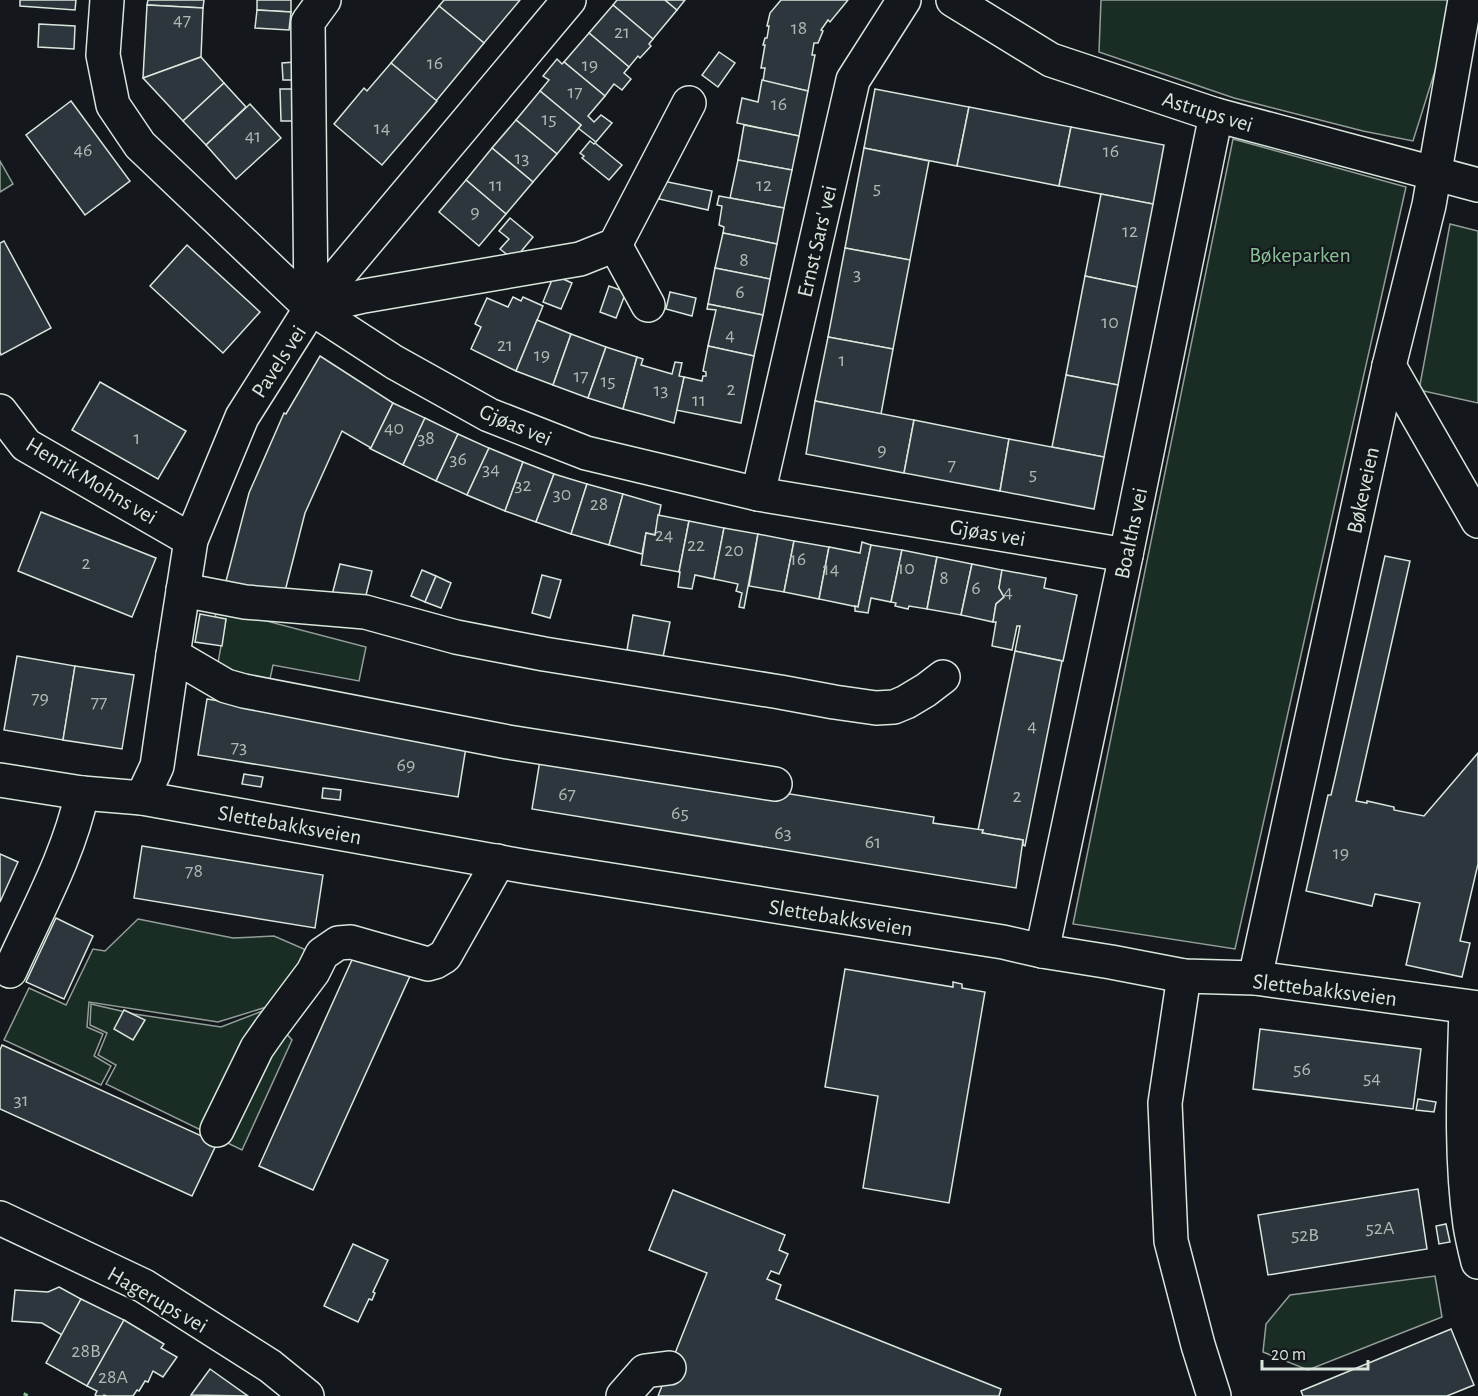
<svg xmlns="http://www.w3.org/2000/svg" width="1478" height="1396" font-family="'Alegreya Sans',sans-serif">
  <rect width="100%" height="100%" fill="#14181c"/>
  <g fill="#1a2d24" stroke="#939e99" stroke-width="1.5">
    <polygon points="1101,0 1452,0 1450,23 1413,141 1363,131 1234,98 1099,52"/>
    <polygon points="1233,139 1406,187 1235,949 1073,924"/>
    <polygon points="0,161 13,184 0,192"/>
    <polygon points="1450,224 1478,231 1478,403 1419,390"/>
    <polygon points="217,608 366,647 359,681 273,665 268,688 217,668 226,619 215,617"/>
    <polygon points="138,919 233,938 274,936 304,949 307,967 273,1005 218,1022 89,1002 87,1027 103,1034 94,1056 111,1066 101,1085 4,1040 29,988 66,1005 93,949 105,951"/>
    <polygon points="91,1004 134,1014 221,1027 265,1010 292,1040 242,1150 106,1084 116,1065 98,1055 107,1033 90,1025"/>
    <polygon points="1435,1276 1442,1317 1308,1370 1263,1352 1266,1324 1290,1295"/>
  </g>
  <g fill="#2c363c" stroke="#d8e6dc" stroke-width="1.5">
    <polygon points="20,0 76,0 75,10 20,6"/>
    <polygon points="148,0 204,0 203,8 147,5"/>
    <polygon points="257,0 291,0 291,12 257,10"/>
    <polygon points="444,0 520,0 484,43 439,6"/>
    <polygon points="617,0 665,0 677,10 653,39 613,5"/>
    <polygon points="665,0 685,0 677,10"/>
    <polygon points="781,0 848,0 830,22 828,20 821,30 823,31 818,43 814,43 812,55 815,55 808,91 763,81 765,68 761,68 765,45 763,45 765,38 767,38 769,26 767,26 770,13"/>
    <polygon points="147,5 203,8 201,57 143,78"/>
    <polygon points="613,5 653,39 649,44 651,46 640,58 638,56 629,67 589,33"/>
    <polygon points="439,6 484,43 436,101 391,63"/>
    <polygon points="257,10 291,12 289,30 255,28"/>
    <polygon points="39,24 75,26 74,49 38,47"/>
    <polygon points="589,33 629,67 624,73 631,79 622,90 614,84 605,96 564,62"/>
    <polygon points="719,52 735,63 718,87 702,75"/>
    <polygon points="201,57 224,83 183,121 143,78"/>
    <polygon points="557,59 562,64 564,62 605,96 588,116 594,122 601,115 612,123 596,142 578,128 581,125 540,91 549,80 543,76"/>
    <polygon points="295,62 295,80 283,80 282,63"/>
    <polygon points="391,63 437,101 382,165 334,124 364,88 367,91"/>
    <polygon points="762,80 808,91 799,136 737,123 742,98 758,102"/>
    <polygon points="224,83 246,107 206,145 183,121"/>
    <polygon points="280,89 299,89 300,121 281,121"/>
    <polygon points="875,89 969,107 957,166 864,148"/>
    <polygon points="540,91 581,125 557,154 516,120"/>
    <polygon points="71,101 130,181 85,215 26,135"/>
    <polygon points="250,104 281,138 236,179 206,145"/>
    <polygon points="969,107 1071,127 1059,186 957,166"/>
    <polygon points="516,120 557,154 533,182 492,148"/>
    <polygon points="744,125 799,136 792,170 738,160"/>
    <polygon points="1071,127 1164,145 1153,204 1059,186"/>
    <polygon points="590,141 594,144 595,143 622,165 609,180 582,158 584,156 580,153"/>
    <polygon points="492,148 533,182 506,214 466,180"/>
    <polygon points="864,148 929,161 910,260 845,248"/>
    <polygon points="738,160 792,170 784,208 730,198"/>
    <polygon points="466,180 506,214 479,246 439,212"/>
    <polygon points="663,181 712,191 708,210 659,199"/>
    <polygon points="1101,194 1153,204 1137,287 1085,276"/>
    <polygon points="719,196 784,208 777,244 723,233 724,227 719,225 722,206 717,205"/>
    <polygon points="510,218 533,237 514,260 500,249 509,239 499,231"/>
    <polygon points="723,233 777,244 770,279 715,268"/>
    <polygon points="4,241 51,328 1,355 0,352 0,243"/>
    <polygon points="187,245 260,312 223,353 150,286"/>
    <polygon points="845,248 910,260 893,349 828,337"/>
    <polygon points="715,268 770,279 763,315 708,304"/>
    <polygon points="554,275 572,283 561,309 543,302"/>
    <polygon points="1085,276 1137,287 1118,385 1066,375"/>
    <polygon points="609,286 626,292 616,318 600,312"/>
    <polygon points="670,292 696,298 692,316 666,309"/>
    <polygon points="513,297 521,301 523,297 543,306 516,371 471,349 481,327 475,324 487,298 508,307"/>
    <polygon points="708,304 763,315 754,356 708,346 716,310 707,309"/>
    <polygon points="537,320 571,334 553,385 516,371"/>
    <polygon points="571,334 606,347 588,398 553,385"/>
    <polygon points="828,337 893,349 881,414 815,401"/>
    <polygon points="708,346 754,356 741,423 676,410 684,377 702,381 703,376 706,376 706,372 703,371"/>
    <polygon points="606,347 637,357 623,409 588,398"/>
    <polygon points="320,356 393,403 371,448 342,431 305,513 283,599 225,585 249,493 284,413 286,414"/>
    <polygon points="637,357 643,359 641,365 672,374 675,362 682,363 679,376 684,377 674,423 623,409"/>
    <polygon points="1066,375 1118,385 1104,457 1052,447"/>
    <polygon points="100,382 186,431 158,479 72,430"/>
    <polygon points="815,401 914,420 904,473 806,454"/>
    <polygon points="393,403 425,418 403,465 369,448 371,448"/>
    <polygon points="425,418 458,434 436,481 403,465"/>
    <polygon points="914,420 1009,439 1000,491 904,473"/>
    <polygon points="458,434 489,448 467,495 436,481"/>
    <polygon points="1009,439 1104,457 1094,509 1000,491"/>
    <polygon points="489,448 523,462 505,511 467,495"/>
    <polygon points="523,462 554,474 536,522 505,511"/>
    <polygon points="554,474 587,484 571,534 536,522"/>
    <polygon points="587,484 623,494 609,545 571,534"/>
    <polygon points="623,494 661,505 655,535 646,533 642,554 609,545"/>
    <polygon points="41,512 156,558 132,617 18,571"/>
    <polygon points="658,515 689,521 679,572 641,565 646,533 655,535"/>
    <polygon points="689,521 724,528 714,579 695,575 692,589 678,587 680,572 679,572"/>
    <polygon points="724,528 758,534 744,608 739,607 742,593 736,591 738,584 714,579"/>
    <polygon points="758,534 794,541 784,592 749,586"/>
    <polygon points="794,541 829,547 819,599 784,592"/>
    <polygon points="862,542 871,545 858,607 819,599 829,547 860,553"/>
    <polygon points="871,545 902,550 891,602 871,598 868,613 855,611 855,606 858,607"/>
    <polygon points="902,550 937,557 927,609 909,606 908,609 895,606 896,603 891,602"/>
    <polygon points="1385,556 1410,561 1356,801 1367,803 1367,801 1394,807 1394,810 1424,816 1478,753 1478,864 1460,941 1470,943 1462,977 1406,965 1420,903 1375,894 1372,906 1306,891 1328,795 1331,795 1335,778"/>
    <polygon points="937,557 972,564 961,615 927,609"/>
    <polygon points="340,564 372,571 364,603 332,595"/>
    <polygon points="972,564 1002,570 999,588 1004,597 996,604 993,622 961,615"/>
    <polygon points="422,570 436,576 425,602 411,596"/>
    <polygon points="1002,570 1046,578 1044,588 1077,595 1063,661 1015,651 1020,626 1017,626 1012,650 992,646 996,622 993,622 996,604 1004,597 999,588"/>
    <polygon points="542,575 561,580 550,618 532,613"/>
    <polygon points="436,576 451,583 441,608 425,602"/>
    <polygon points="200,614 226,619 222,646 195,642"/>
    <polygon points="633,615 670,622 663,657 627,650"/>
    <polygon points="1015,651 1062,661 1025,846 1023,845 1023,840 982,833 983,830 978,830"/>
    <polygon points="17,656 75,666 63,740 4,730"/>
    <polygon points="75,666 134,675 122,749 63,740"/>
    <polygon points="207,699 467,741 458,797 198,755"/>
    <polygon points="541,754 934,817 933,823 983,830 982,833 1023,840 1016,888 532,809"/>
    <polygon points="244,774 263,777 261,787 242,784"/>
    <polygon points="323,788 341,790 340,800 322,798"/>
    <polygon points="142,846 323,875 315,928 134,898"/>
    <polygon points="0,854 18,862 0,902"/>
    <polygon points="56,918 93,936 64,999 26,982"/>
    <polygon points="356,951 410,976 313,1190 259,1166"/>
    <polygon points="845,969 953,987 953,982 962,984 962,988 985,992 949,1203 863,1188 878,1096 825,1087"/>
    <polygon points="124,1010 145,1020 133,1040 114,1029"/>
    <polygon points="1260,1029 1421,1049 1413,1109 1253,1089"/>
    <polygon points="2,1045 217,1143 192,1196 0,1109 0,1050"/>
    <polygon points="1418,1099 1436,1102 1434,1112 1416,1110"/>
    <polygon points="1418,1189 1427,1249 1268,1275 1258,1215"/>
    <polygon points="673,1190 785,1235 779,1250 788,1254 779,1274 771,1271 767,1279 781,1285 776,1299 1001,1389 999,1396 658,1396 707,1273 649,1250"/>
    <polygon points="1446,1224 1450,1242 1439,1244 1436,1226"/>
    <polygon points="353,1244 388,1260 373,1292 375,1293 372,1300 369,1299 358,1322 324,1306"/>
    <polygon points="59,1287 81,1299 62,1335 42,1323 12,1321 15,1290 48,1292"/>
    <polygon points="81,1299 124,1320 87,1386 46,1363"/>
    <polygon points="124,1320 164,1344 161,1348 177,1357 163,1377 153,1371 148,1382 145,1381 139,1391 137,1390 133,1396 107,1396 104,1395 103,1396 97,1396 95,1395 97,1391 87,1386"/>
    <polygon points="1451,1329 1474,1385 1447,1396 1303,1396 1301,1391"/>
    <polygon points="210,1369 248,1396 191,1395"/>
  </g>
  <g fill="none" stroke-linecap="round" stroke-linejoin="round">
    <defs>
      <g id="minor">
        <polyline points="107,0 103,55 113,105 140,145 311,308 394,362 489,415 586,453 758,494 1126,555"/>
        <polyline points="324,0 308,22 311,308 364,296 580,259 615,245 689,103"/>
        <polyline points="953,0 1051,60 1216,115 1478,185"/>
        <polyline points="615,245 648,305"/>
        <polyline points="1389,366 1478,521"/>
        <polyline points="0,411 26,445 191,540"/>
        <polyline points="758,494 853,80 904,0"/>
        <polyline points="183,590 245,602 365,612 456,637 544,654 780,692 834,702 876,708 894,707 906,702 926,690 943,677"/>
        <polyline points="173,655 226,686 244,691 508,742 775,784"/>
        <polyline points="0,780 82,793 142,798 528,867 1003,942 1042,951 1111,962 1184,976 1255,978 1478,1008"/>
        <polyline points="142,798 157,766 173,655 191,540 242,417 311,308 569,0"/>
        <polyline points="1042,951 1126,555 1216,115"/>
        <path d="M10,971C36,913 69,855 82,793"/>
        <polyline points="1184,976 1165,1103 1171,1241 1198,1345 1214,1396"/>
        <polyline points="1255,978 1389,366 1429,205 1465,0"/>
        <path d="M1466,1007C1464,1080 1460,1153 1470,1225C1472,1238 1475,1250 1478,1262"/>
        <polyline points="217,1130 257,1048 271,1028 313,972 322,954 338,943 351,942 428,964 435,962 445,956 497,864 497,861"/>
        <polyline points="623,1396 645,1371 669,1368"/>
      </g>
      <polyline id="major" points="0,1218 144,1286 270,1366 307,1396"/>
    </defs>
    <use href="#minor" stroke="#d8e6dc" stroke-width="36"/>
    <use href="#major" stroke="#d8e6dc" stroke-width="36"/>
    <use href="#minor" stroke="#14181c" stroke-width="33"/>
    <use href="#major" stroke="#14181c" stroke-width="33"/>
    <polyline stroke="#8ac095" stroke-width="4.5" stroke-dasharray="3 4.5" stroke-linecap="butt" points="25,1396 28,1390"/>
  </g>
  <g text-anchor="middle" stroke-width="4.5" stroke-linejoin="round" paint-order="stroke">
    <g font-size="20" fill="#adbab4">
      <text x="182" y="26">47</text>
      <text x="799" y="34">18</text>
      <text x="622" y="38">21</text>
      <text x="435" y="69">16</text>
      <text x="590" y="71">19</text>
      <text x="575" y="98">17</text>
      <text x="779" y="110">16</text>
      <text x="549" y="125">15</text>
      <text x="382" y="134">14</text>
      <text x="253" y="142">41</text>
      <text x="83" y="156">46</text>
      <text x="1111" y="157">16</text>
      <text x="522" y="164">13</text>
      <text x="496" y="191">11</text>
      <text x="764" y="191">12</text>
      <text x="877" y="194">5</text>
      <text x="475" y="218">9</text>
      <text x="1130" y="237">12</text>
      <text x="744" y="266">8</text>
      <text x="857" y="280">3</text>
      <text x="740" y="298">6</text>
      <text x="1110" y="328">10</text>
      <text x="730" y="341">4</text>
      <text x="505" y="351">21</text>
      <text x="542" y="361">19</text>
      <text x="842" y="366">1</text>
      <text x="581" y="382">17</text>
      <text x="608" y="387">15</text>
      <text x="731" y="395">2</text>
      <text x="661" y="396">13</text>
      <text x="699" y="406">11</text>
      <text x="394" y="434">40</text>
      <text x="137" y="444">1</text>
      <text x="426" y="444">38</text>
      <text x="882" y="456">9</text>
      <text x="458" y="465">36</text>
      <text x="952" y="471">7</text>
      <text x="491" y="475">34</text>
      <text x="1033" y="480">5</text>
      <text x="523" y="491">32</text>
      <text x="562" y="500">30</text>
      <text x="599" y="510">28</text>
      <text x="664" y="541">24</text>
      <text x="696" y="551">22</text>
      <text x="734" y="556">20</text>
      <text x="798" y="565">16</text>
      <text x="86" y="569">2</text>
      <text x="906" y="574">10</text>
      <text x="831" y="575">14</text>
      <text x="944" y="584">8</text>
      <text x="976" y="594">6</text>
      <text x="1008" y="598">4</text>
      <text x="40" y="704">79</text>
      <text x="99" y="708">77</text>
      <text x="1032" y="732">4</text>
      <text x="239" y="753">73</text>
      <text x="406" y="771">69</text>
      <text x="567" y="800">67</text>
      <text x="1017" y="802">2</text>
      <text x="680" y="819">65</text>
      <text x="783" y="839">63</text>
      <text x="873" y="848">61</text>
      <text x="1341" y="859">19</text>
      <text x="194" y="877">78</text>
      <text x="1302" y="1075">56</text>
      <text x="1372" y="1084">54</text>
      <text x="21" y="1106">31</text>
      <text x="1380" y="1234">52A</text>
      <text x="1305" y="1241">52B</text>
      <text x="86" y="1357">28B</text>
      <text x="113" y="1383">28A</text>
    </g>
    <g font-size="22" fill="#d8e6dc" stroke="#14181c">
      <text transform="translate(1208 111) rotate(17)" y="8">Astrups vei</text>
      <text transform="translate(816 241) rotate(-77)" y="8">Ernst Sars' vei</text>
      <text transform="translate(278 361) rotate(-57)" y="8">Pavels vei</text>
      <text transform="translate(516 424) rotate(23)" y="8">Gjøas vei</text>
      <text transform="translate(92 480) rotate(31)" y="8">Henrik Mohns vei</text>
      <text transform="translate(1362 490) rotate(-78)" y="8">Bøkeveien</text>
      <text transform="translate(988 532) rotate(10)" y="8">Gjøas vei</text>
      <text transform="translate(1130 533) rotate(-78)" y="8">Boalths vei</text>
      <text transform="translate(290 824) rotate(10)" y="8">Slettebakksveien</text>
      <text transform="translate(841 917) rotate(9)" y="8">Slettebakksveien</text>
      <text transform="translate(1325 989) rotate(7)" y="8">Slettebakksveien</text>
      <text transform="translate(158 1299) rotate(30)" y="8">Hagerups vei</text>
    </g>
    <g font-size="22" fill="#8ac095" stroke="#14181c">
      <text x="1300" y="262">Bøkeparken</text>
    </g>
  </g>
  <path d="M1262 1360v9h106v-9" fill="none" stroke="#d8e6dc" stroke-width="3"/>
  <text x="1271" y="1360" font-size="18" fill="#d8e6dc" stroke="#14181c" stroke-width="4.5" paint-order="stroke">20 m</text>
</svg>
